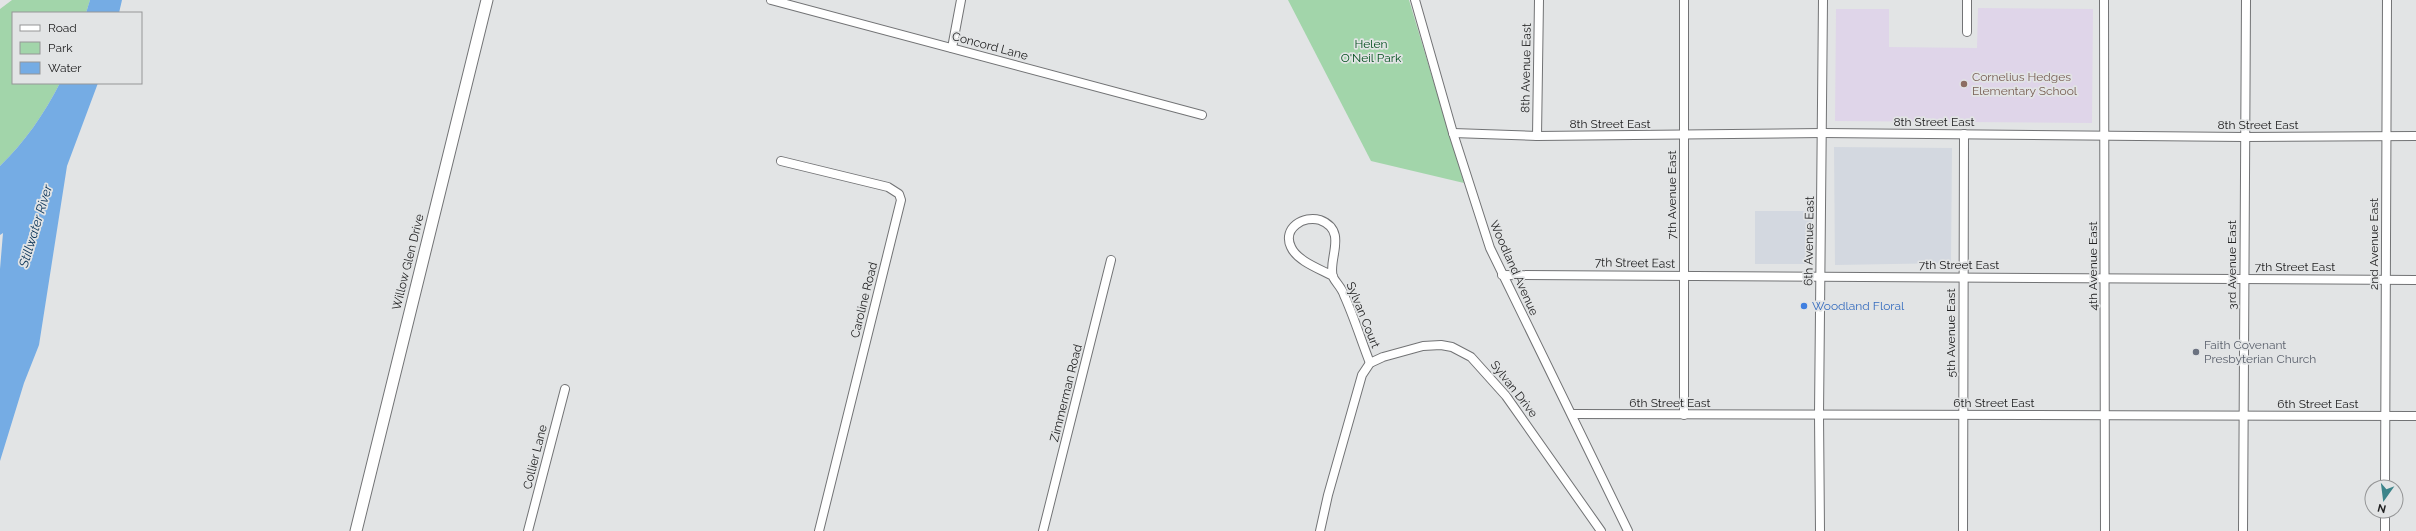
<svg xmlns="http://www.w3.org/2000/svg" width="2416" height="531" font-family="Raleway,sans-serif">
  <rect width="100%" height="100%" fill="#e2e4e5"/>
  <g fill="#d3d8e0">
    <polygon points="1834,147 1952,148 1951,263 1835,265"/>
    <rect x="1755" y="211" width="57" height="53"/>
  </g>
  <polygon fill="#dfd5e9" points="1978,8 2093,9 2092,123 1835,121 1836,9 1889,9 1889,47 1977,48"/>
  <g fill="#a2d5aa">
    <path d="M12,0H90L86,13H13V83H60C44,114 25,142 0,166V9Z"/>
    <polygon points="1288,0 1409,0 1464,183 1371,161"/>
  </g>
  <g fill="#75ace4">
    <polygon points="90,0 122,0 119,13 86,13"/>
    <path d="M60,83H98L67,166L39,345L24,383L0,461V269L3,233L0,235V166C25,142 44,114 60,83Z"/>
  </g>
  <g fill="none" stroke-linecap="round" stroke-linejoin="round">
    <defs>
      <g id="minor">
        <polyline points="771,0 1202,115"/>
        <polyline points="1415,0 1453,133 1490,248 1628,531"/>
        <polyline points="1967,0 1967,32"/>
        <polyline points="2104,0 2105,531"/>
        <polyline points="952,48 961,0"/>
        <polyline points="1453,133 1537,136 1823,133 2244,137 2416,136"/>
        <polyline points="1537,136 1539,0"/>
        <polyline points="781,161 888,187 899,194 901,200 819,531"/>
        <polyline points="1502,275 2416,280"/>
        <path d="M1333,276C1320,269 1297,261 1291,247C1282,228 1304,215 1320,220C1349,231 1327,260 1333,277C1336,283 1342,288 1344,295C1354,317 1361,340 1370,363"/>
        <polyline points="1573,414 2416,416"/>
        <polyline points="1684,415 1684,0"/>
        <polyline points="2385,487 2387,0"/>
        <polyline points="528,531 565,389"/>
        <polyline points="1043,531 1111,260"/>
        <polyline points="1320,531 1328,495 1362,375 1370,363 1383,357 1423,346 1441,345 1452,347 1471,357 1506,396 1601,531"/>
        <polyline points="1820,531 1819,415 1823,0"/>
        <polyline points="1963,531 1964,134"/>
        <polyline points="2243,531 2246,0"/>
        <polyline points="2385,531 2385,511"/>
      </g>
      <polyline id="major" points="356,531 487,0"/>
    </defs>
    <use href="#minor" stroke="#727375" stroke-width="10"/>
    <use href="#major" stroke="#727375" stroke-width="13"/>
    <use href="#minor" stroke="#fff" stroke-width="8"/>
    <use href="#major" stroke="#fff" stroke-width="11"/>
  </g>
  <circle fill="#8d6e63" stroke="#e2e4e5" stroke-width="1.5" cx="1964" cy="84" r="4"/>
  <circle fill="#3f7fe0" stroke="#e2e4e5" stroke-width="1.5" cx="1804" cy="306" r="4"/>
  <circle fill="#6b7280" stroke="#e2e4e5" stroke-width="1.5" cx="2196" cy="352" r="4"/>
  <g text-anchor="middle" stroke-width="3.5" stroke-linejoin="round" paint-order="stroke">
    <g font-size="12" fill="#034f1e" stroke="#e2e4e5">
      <text x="1371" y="48">Helen<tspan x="1371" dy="14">O'Neil Park</tspan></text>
    </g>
    <g font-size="12" fill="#222223" stroke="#e2e4e5">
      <text transform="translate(990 46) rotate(15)" y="4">Concord Lane</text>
      <text transform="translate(1526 68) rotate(-89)" y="4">8th Avenue East</text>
      <text x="1934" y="126">8th Street East</text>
      <text x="1610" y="128">8th Street East</text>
      <text x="2258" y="129">8th Street East</text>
      <text transform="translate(1672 195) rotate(-90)" y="4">7th Avenue East</text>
      <text transform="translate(1809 241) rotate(-89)" y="4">6th Avenue East</text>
      <text transform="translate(2374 244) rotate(-90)" y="4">2nd Avenue East</text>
      <text transform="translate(408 262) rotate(-76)" y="4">Willow Glen Drive</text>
      <text transform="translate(1635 263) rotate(1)" y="4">7th Street East</text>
      <text x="1959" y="269">7th Street East</text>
      <text transform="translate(2232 265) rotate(-90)" y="4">3rd Avenue East</text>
      <text transform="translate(2093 266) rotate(-90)" y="4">4th Avenue East</text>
      <text x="2295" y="271">7th Street East</text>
      <text transform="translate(1514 268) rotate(66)" y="4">Woodland Avenue</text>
      <text transform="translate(864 300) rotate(-76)" y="4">Caroline Road</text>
      <text transform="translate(1363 315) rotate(68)" y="4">Sylvan Court</text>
      <text transform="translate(1951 333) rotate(-90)" y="4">5th Avenue East</text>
      <text transform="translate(1514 389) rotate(52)" y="4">Sylvan Drive</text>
      <text transform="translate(1066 393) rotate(-76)" y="4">Zimmerman Road</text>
      <text x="1670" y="407">6th Street East</text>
      <text x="1994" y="407">6th Street East</text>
      <text x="2318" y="408">6th Street East</text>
      <text transform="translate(535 457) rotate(-76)" y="4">Collier Lane</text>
    </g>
    <g font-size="12" fill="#785e54" stroke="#e2e4e5" text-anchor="start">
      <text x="1972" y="81">Cornelius Hedges<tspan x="1972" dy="14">Elementary School</tspan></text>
    </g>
    <g font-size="12" fill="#366cbe" stroke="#e2e4e5" text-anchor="start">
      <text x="1812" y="310">Woodland Floral</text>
    </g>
    <g font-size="12" fill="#5b616d" stroke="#e2e4e5" text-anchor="start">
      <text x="2204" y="349">Faith Covenant<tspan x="2204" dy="14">Presbyterian Church</tspan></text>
    </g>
    <g font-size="13" font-style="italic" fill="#0c3559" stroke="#e2e4e5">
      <text transform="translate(35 226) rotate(-73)" y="5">Stillwater River</text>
    </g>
  </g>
  <rect x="12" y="12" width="130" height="72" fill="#e2e4e5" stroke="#959697"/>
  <rect x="20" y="25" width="20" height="6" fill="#ffffff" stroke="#959697"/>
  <text x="48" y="32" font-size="12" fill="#222223">Road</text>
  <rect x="20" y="42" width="20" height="12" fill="#a2d5aa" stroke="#959697"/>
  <text x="48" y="52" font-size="12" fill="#222223">Park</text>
  <rect x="20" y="62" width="20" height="12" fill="#75ace4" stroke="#959697"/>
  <text x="48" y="72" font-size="12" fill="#222223">Water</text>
  <g transform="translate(2384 499) rotate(194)"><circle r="19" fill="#e2e4e5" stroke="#959697"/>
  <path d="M0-3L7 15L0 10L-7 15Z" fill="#3c848a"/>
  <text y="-6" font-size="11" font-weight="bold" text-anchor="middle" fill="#222223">N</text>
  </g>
</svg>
